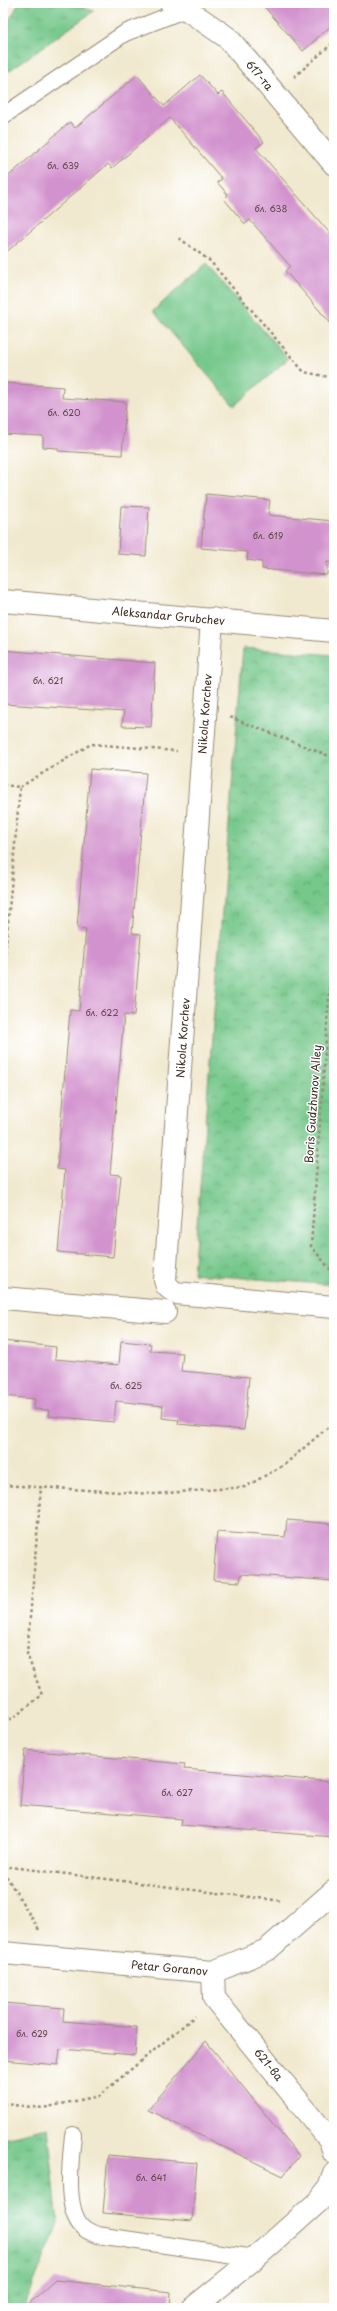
<svg xmlns="http://www.w3.org/2000/svg" width="337" height="2311" font-family="'Playpen Sans',sans-serif">
  <defs>
    <pattern id="grass-tufts" width="24" height="20" patternUnits="userSpaceOnUse"><rect width="24" height="20" fill="#75c78a"/><path d="M3 7l-1-3M5 7V3M7 7l1-3M15 17l-1-3M17 17v-4M19 17l1-3" fill="none" stroke="#61a270"/></pattern>
    <pattern id="park-crowns" width="20" height="18" patternUnits="userSpaceOnUse"><rect width="20" height="18" fill="#75c78a"/><path d="M2 6a3 3 0 1 1 6 0M12 15a3 3 0 1 1 6 0" fill="none" stroke="#61a270"/></pattern>
  </defs>
  <rect width="100%" height="100%" fill="#fff"/>
  <filter id="ink" filterUnits="userSpaceOnUse"><feTurbulence type="fractalNoise" baseFrequency=".025" numOctaves="2"/><feDisplacementMap in="SourceGraphic" scale="8" xChannelSelector="R" yChannelSelector="G"/><feConvolveMatrix kernelMatrix="1 2 1 2 8 2 1 2 1" color-interpolation-filters="sRGB"/></filter>
  <filter id="wash" filterUnits="userSpaceOnUse"><feTurbulence type="fractalNoise" baseFrequency=".012" numOctaves="4" result="noise"/><feDisplacementMap in="SourceGraphic" scale="16" xChannelSelector="R" yChannelSelector="G"/><feGaussianBlur stdDeviation="0.9" result="paint"/><feColorMatrix in="noise" values="0 0 0 0 0 0 0 0 0 0 0 0 0 0 0 0 0 1.4 0 .05"/><feComposite in="paint" operator="in"/></filter>
  <g filter="url(#wash)">
    <rect width="100%" height="100%" fill="#f1e9cf"/>
    <g fill="url(#grass-tufts)" stroke="#587854">
      <polygon points="19,3 69,3 94,11 3,75 3,31"/>
      <polygon points="48,2128 58,2223 24,2308 3,2308 3,2138"/>
    </g>
    <polygon fill="url(#park-crowns)" stroke="#587854" points="243,648 334,655 334,1285 193,1274"/>
    <polygon fill="#75c78a" stroke="#587854" points="206,264 288,359 234,406 153,311"/>
    <g id="blocks">
      <g fill="#d292cd">
        <polygon points="261,3 326,3 334,13 334,23 303,51"/>
        <polygon points="137,75 164,106 200,75 218,95 222,92 264,142 256,148 334,238 334,327 285,271 290,266 250,220 245,224 224,199 228,195 217,182 222,179 170,118 112,168 108,164 3,255 3,181 70,122 75,128"/>
        <polygon points="3,383 63,387 62,398 126,402 122,455 58,451 58,448 43,447 43,436 3,434"/>
        <polygon points="206,494 270,500 268,515 334,521 334,563 327,562 327,575 262,569 262,562 247,560 248,552 201,548"/>
        <polygon points="121,506 149,507 146,556 118,554"/>
        <polygon points="3,650 155,663 151,727 122,726 124,712 3,704"/>
        <polygon points="90,769 146,773 132,933 141,934 134,1016 124,1015 110,1174 121,1175 113,1257 58,1252 65,1170 57,1169 70,1010 79,1011 86,929 77,928"/>
        <polygon points="3,1341 56,1347 55,1359 119,1365 121,1341 151,1344 150,1351 183,1353 181,1371 249,1377 244,1430 178,1424 179,1420 162,1418 163,1406 116,1401 114,1422 48,1416 49,1410 34,1409 35,1399 3,1396"/>
        <polygon points="287,1520 334,1524 334,1581 241,1574 240,1582 213,1580 217,1532 285,1537"/>
        <polygon points="25,1750 185,1764 184,1769 334,1782 334,1837 181,1825 182,1819 20,1805"/>
        <polygon points="3,2003 64,2008 63,2021 137,2027 135,2055 60,2049 58,2065 3,2060"/>
        <polygon points="206,2041 299,2156 283,2176 148,2110"/>
        <polygon points="108,2155 197,2163 192,2221 103,2213"/>
        <polygon points="55,2280 171,2292 170,2308 24,2308"/>
      </g>
    </g>
  </g>
  <g filter="url(#ink)">
    <use href="#blocks" fill-opacity="0" stroke="#968a76" stroke-width="1"/>
    <g fill="none" stroke-linecap="round" stroke-linejoin="round">
      <defs>
        <g id="service">
          <polyline points="3,116 125,33 186,9"/>
          <path d="M73,2135C71,2158 63,2214 85,2229C89,2232 93,2233 97,2235L255,2258"/>
        </g>
        <g id="minor">
          <path id="s1" d="M171,3L186,9L228,38L334,164"/>
          <path id="s2" d="M3,601L334,631"/>
          <polyline points="212,619 165,1280 167,1286 175,1293 334,1307"/>
          <polyline points="3,1298 165,1312"/>
          <path id="s3" d="M3,1953L213,1972L267,1950L334,1891"/>
          <path id="s4" d="M213,1972L214,1998L330,2140L334,2153"/>
          <polyline points="193,2308 255,2258 319,2201 329,2188 334,2174"/>
        </g>
      </defs>
      <use href="#service" stroke="#968a76" stroke-width="18"/>
      <use href="#minor" stroke="#968a76" stroke-width="24"/>
      <g stroke="#968a76" stroke-width="2.5" stroke-dasharray="3 3" stroke-linecap="butt">
        <polyline points="294,77 334,42"/>
        <polyline points="179,238 210,261 304,372 334,378"/>
        <polyline points="230,717 334,758"/>
        <polyline points="3,785 20,787 3,978"/>
        <polyline points="20,787 91,744 177,751"/>
        <polyline points="334,927 311,1246 334,1274"/>
        <polyline points="3,1485 154,1494 245,1487 284,1465 334,1422"/>
        <polyline points="3,1719 12,1719 42,1695 27,1654 41,1487"/>
        <polyline points="3,1866 282,1901"/>
        <polyline points="3,1871 39,1930"/>
        <polyline points="3,2104 43,2108 99,2096 195,2016"/>
      </g>
      <use href="#service" stroke="#fff" stroke-width="16"/>
      <use href="#minor" stroke="#fff" stroke-width="22"/>
    </g>
  </g>
  <g text-anchor="middle" stroke-width="3" stroke-linejoin="round" paint-order="stroke">
    <g font-size="9" fill="#61444a">
      <text x="63" y="169">бл. 639</text>
      <text x="271" y="212">бл. 638</text>
      <text x="64" y="416">бл. 620</text>
      <text x="268" y="539">бл. 619</text>
      <text x="48" y="684">бл. 621</text>
      <text x="102" y="1016">бл. 622</text>
      <text x="126" y="1389">бл. 625</text>
      <text x="177" y="1796">бл. 627</text>
      <text x="32" y="2037">бл. 629</text>
      <text x="151" y="2181">бл. 641</text>
    </g>
    <g font-size="11" fill="#3b2a1e" stroke="#fff">
      <text dy="4" stroke="none"><textPath href="#s1" startOffset="116">617-та</textPath></text>
      <text dy="4" stroke="none"><textPath href="#s2" startOffset="166">Aleksandar Grubchev</textPath></text>
      <text transform="translate(205 714) rotate(-86)" y="4">Nikola Korchev</text>
      <text transform="translate(183 1038) rotate(-86)" y="4">Nikola Korchev</text>
      <text transform="translate(313 1104) rotate(-86)" y="4">Boris Gudzhunov Alley</text>
      <text dy="4" stroke="none"><textPath href="#s3" startOffset="167">Petar Goranov</textPath></text>
      <text dy="4" stroke="none"><textPath href="#s4" startOffset="112">621-ва</textPath></text>
    </g>
  </g>
  <rect width="337" height="2311" fill="none" stroke="#fff" stroke-width="16"/>
</svg>
